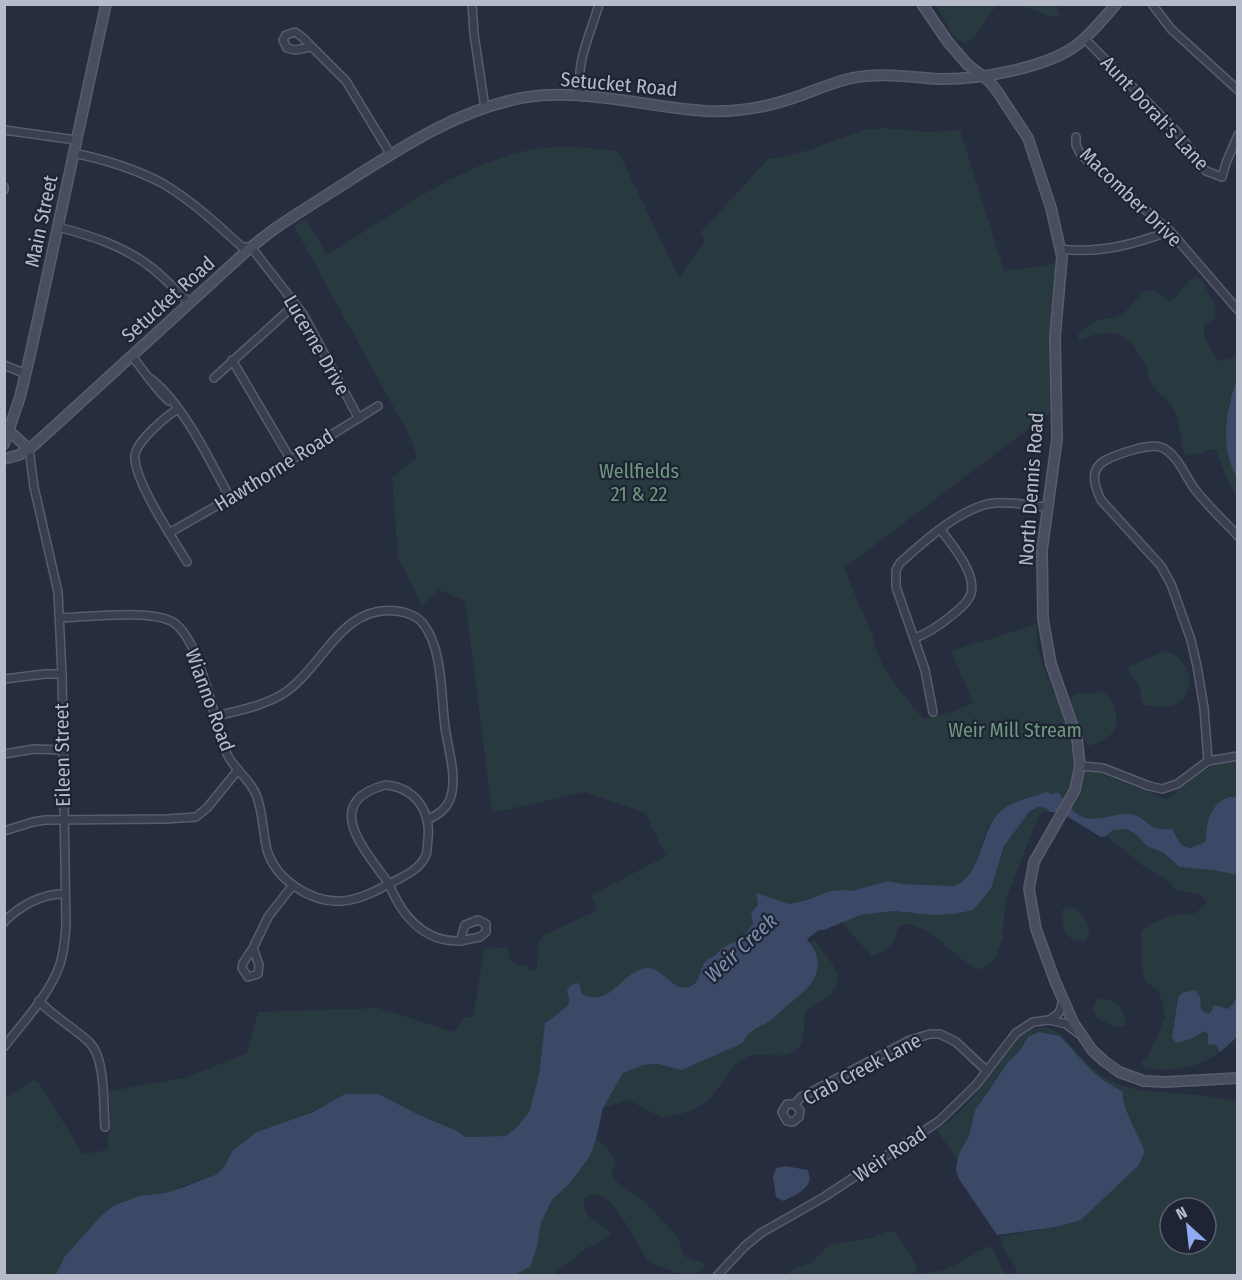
<svg xmlns="http://www.w3.org/2000/svg" width="1242" height="1280" font-family="'Fira Sans Condensed',sans-serif">
  <rect width="100%" height="100%" fill="#262d3e"/>
  <g fill="#28393f" fill-rule="evenodd">
    <path d="M936,5H997L982,24L974,38L966,43C950,40 944,17 936,5Z"/>
    <polygon points="1020,5 1056,5 1060,16 1052,17"/>
    <path d="M883,128L930,132L960,130L1004,271L1056,264L1049,339L1050,413L844,568L873,636C874,662 907,700 924,719L954,711L973,703L951,651L1037,624C1037,632 1036,641 1038,648C1049,695 1094,754 1064,800L1058,792C1052,794 1045,793 1040,795C1024,800 1007,804 995,817C977,837 984,877 953,886L902,884L888,881L852,891L843,890L789,904L756,894L758,905L751,913L754,924C748,928 747,935 742,939C722,951 704,954 699,980C681,995 670,982 655,969C644,974 631,979 620,985C607,993 599,1004 582,994V988C571,1001 562,1017 545,1022L539,1075L529,1112L517,1127L506,1136L466,1137L455,1130L417,1114L379,1094H345L313,1112L257,1132L233,1150L224,1167L217,1174L165,1193L139,1196L101,1216L65,1256L55,1275L5,1276V1098L34,1080L39,1083L83,1154L107,1150L110,1127L109,1091L185,1078L247,1053L258,1012L378,1008L454,1032L464,1017L473,1018L484,949L508,947L510,960L519,965L526,966L530,970H537L538,944L544,935L598,910L590,896L666,856L645,813L585,792L492,813L465,601L439,590L422,606L398,557L392,478L417,457L410,437L294,226L306,219L327,255C387,218 449,171 517,153C550,144 586,147 618,151L679,277L705,242L701,232L768,159L786,156L809,150L863,130Z"/>
    <path d="M1195,277L1202,280L1216,308L1215,319L1204,325V336L1218,361L1232,358L1237,355V379L1228,407L1235,472L1237,477V494L1230,486L1215,449C1203,450 1197,457 1185,455C1180,441 1180,421 1174,409C1169,400 1158,394 1152,385C1149,379 1148,372 1146,367C1131,333 1113,324 1079,341L1078,334L1096,320L1116,317L1125,312L1143,292L1153,290L1169,301C1180,297 1183,283 1195,277Z"/>
    <path d="M1165,651C1185,654 1199,684 1182,700C1173,709 1155,707 1144,705C1139,698 1142,692 1139,685C1135,677 1129,675 1128,667Z"/>
    <path d="M1101,692C1115,695 1120,719 1114,731C1110,738 1096,744 1088,746L1078,726L1069,699L1076,694Z"/>
    <path d="M1237,762V797H1232L1205,842C1197,847 1191,849 1182,846L1175,833C1159,830 1149,827 1138,816C1113,817 1092,825 1071,810L1082,792L1085,767L1167,799C1191,780 1205,762 1237,762Z"/>
    <path d="M1038,807L1046,808L1051,812H1042L1038,817L1007,897L1004,913L1003,937L995,960L981,970C951,959 939,928 905,924L898,928C895,945 887,950 872,956L841,922L860,915L893,911L912,914L991,889C996,875 999,860 1004,847C1008,835 1027,813 1038,807Z"/>
    <path d="M1127,829L1137,835L1148,846L1164,853L1179,867L1213,870L1237,875L1238,994L1234,1003L1227,1009L1219,1006L1208,1014L1201,1010L1200,997L1178,998L1173,1027L1193,1038L1205,1031L1220,1052C1199,1068 1170,1073 1145,1068L1141,1063L1150,1052L1165,1017L1163,1003L1157,989L1145,982L1141,963V931C1151,925 1162,918 1173,915C1191,911 1192,920 1207,902L1199,894L1178,891L1166,879L1143,866L1107,836L1113,830Z"/>
    <path d="M1070,907L1076,908C1085,917 1094,928 1086,940C1063,942 1063,928 1062,910Z"/>
    <path d="M811,941H815C823,950 844,974 836,987C830,997 815,1004 806,1011C802,1024 808,1041 796,1050C783,1062 763,1050 747,1057C728,1066 724,1085 710,1098C698,1111 680,1114 663,1118L628,1100L603,1108L623,1073L643,1065L657,1064L682,1070L743,1043C751,1025 774,1022 786,1006C798,990 805,968 814,950L809,944Z"/>
    <path d="M1101,998C1116,999 1126,1011 1126,1025L1117,1028L1097,1018L1093,1009L1096,1000Z"/>
    <path d="M1041,1027C1062,1028 1067,1043 1080,1056C1089,1066 1101,1076 1113,1082C1133,1091 1151,1091 1172,1093C1194,1095 1216,1096 1237,1101V1275H1018L1016,1268L1004,1251L1000,1236L1056,1227L1081,1220L1138,1166L1145,1152C1140,1138 1120,1103 1123,1092L1103,1080L1092,1071L1060,1036L1039,1032L1028,1037L1021,1049L1008,1062L985,1094L975,1110L969,1136L959,1153L958,1162L937,1130C970,1110 996,1064 1021,1035L1027,1031ZM1170,1208H1206V1244H1170Z"/>
    <path d="M596,1139L605,1146L616,1162L611,1173L618,1183L644,1201L671,1230L678,1238L684,1256L692,1260L700,1261L705,1265C694,1280 678,1274 663,1267C660,1266 653,1264 650,1262C636,1249 613,1181 585,1197C580,1221 600,1218 611,1234L606,1239L584,1250L553,1275L514,1276L537,1247L541,1223L552,1200L571,1182L590,1156Z"/>
    <polygon points="887,1231 896,1233 914,1261 917,1270 910,1275 787,1275 796,1268 809,1264 830,1244 872,1238"/>
    <path d="M990,1246L992,1248L1005,1275H919C928,1271 938,1273 947,1269C962,1262 974,1252 990,1246Z"/>
  </g>
  <g fill="#3c4966">
    <path d="M1237,379V477C1219,448 1226,409 1237,379Z"/>
    <path d="M1046,792L1052,794L1058,792C1075,816 1082,823 1112,816C1118,815 1124,813 1130,814C1149,817 1144,831 1172,829L1182,846L1191,848L1205,842C1207,835 1206,826 1209,818C1213,806 1224,795 1237,797V875L1213,870L1179,867L1164,853L1147,846L1137,835L1127,829L1113,830L1106,836L1101,837L1060,812H1051L1046,808L1038,807L1029,812L1004,846L991,889L973,910L954,914L933,915L893,911L860,915L824,930H819L807,939C809,943 813,947 815,951C825,976 806,991 789,1004C782,1009 777,1016 771,1020C760,1028 749,1029 743,1043L682,1070L657,1064L643,1065L623,1073L603,1108L596,1139L590,1156L571,1182L552,1200L541,1223L537,1247L530,1267L514,1275L55,1276L65,1256L101,1216L113,1206L139,1196L165,1193L184,1187L217,1174L224,1167L233,1150L257,1132L313,1112L345,1094H379L417,1114L455,1130L466,1137L506,1136L517,1127L529,1112L539,1075L545,1022C551,1020 552,1018 557,1014C570,1004 571,1006 567,990L571,985L579,983L582,994C610,1009 622,971 646,968C664,966 672,994 691,986C703,980 698,968 707,960C710,958 713,957 715,955C719,952 721,949 726,946C731,943 738,942 742,938C747,935 748,928 753,924L751,913L758,905L756,893L789,904L807,900L831,891L843,890L852,891L888,881L902,884L953,886C981,878 980,836 996,816C1007,801 1030,799 1046,792Z"/>
    <polygon points="1195,990 1200,997 1201,1010 1208,1014 1212,1011 1213,1006 1219,1006 1227,1009 1234,1003 1237,994 1237,1037 1220,1052 1216,1045 1208,1044 1208,1034 1205,1031 1193,1038 1176,1043 1172,1037 1178,998 1182,993"/>
    <path d="M1039,1032L1060,1036L1092,1071L1103,1080L1123,1092C1120,1104 1140,1138 1145,1152L1138,1166L1081,1220L1056,1227L997,1235L959,1179L956,1170L959,1153L969,1136L975,1110L1008,1062L1021,1049L1028,1037Z"/>
    <path d="M786,1166L807,1170C817,1186 796,1195 783,1201L776,1197L773,1177L776,1168Z"/>
  </g>
  <g fill="none" stroke-linecap="round" stroke-linejoin="round">
    <defs>
      <g id="minor">
        <polyline points="472,4 474,34 485,108"/>
        <polyline points="1152,4 1171,29 1238,90"/>
        <polyline points="1084,38 1178,133 1206,171 1222,177 1226,163 1238,135"/>
        <polyline points="311,47 295,50 287,48 283,40 286,35 295,32 302,37 346,81 391,155"/>
        <path d="M581,95C575,62 590,36 599,4"/>
        <polyline points="4,130 76,140"/>
        <polyline points="1076,137 1076,145 1081,155 1170,231 1238,310"/>
        <path d="M73,153C103,159 135,169 162,183C191,200 217,224 242,247H251L303,314L358,417"/>
        <polyline points="4,187 4,190"/>
        <path d="M58,227C92,236 124,246 152,268C166,279 177,292 190,303"/>
        <path d="M1060,249C1099,254 1135,244 1170,231"/>
        <path d="M132,356C144,371 156,390 169,401"/>
        <polyline points="232,360 291,460"/>
        <polyline points="4,365 26,374"/>
        <polyline points="214,378 290,309 293,300"/>
        <path d="M151,379C184,405 210,461 230,498"/>
        <path d="M178,409C166,416 137,441 135,455C132,478 175,542 187,562"/>
        <polyline points="169,533 269,476 291,460 378,406"/>
        <path d="M1238,536C1224,521 1209,507 1197,492C1186,479 1179,456 1163,448C1151,442 1118,454 1106,460C1089,469 1094,485 1101,500L1161,566L1171,584L1191,640L1197,666L1204,708L1208,761L1238,756"/>
        <path d="M60,618C87,617 151,609 173,622C202,641 213,723 228,756C236,771 251,780 257,797C263,814 263,833 267,850C276,880 311,903 342,901C358,900 374,892 389,884C402,916 424,942 460,941"/>
        <path d="M915,638C928,633 940,625 951,616C958,610 966,605 970,596C979,576 952,545 941,530"/>
        <polyline points="4,679 45,674 62,674"/>
        <path d="M933,712L925,670L896,587V570L900,563C923,542 964,505 995,503C1012,501 1030,506 1047,507"/>
        <path d="M216,716C238,711 262,706 281,695C323,670 339,604 397,611C407,612 419,617 424,625C443,650 441,697 445,727C448,749 458,778 450,799C446,810 437,815 427,820"/>
        <polyline points="4,754 34,749 62,750"/>
        <polyline points="1080,766 1103,768 1149,786 1162,789 1177,784 1208,761"/>
        <path d="M385,785C414,787 431,810 428,839C427,845 428,852 425,857C418,871 402,877 389,884C367,852 319,803 385,785Z"/>
        <polyline points="4,831 33,822 45,820 166,819 196,817 207,808 238,770"/>
        <polygon points="478,920 486,924 486,932 480,937 460,941 465,925"/>
        <path d="M4,922C19,906 43,893 65,894"/>
        <polyline points="253,948 243,963 242,968 248,977 258,974 259,965 253,948 268,917 293,885"/>
        <path d="M39,1001C54,1017 73,1027 89,1042C106,1058 103,1104 105,1127"/>
        <polyline points="1049,1020 1066,1024 1078,1033"/>
        <path d="M4,1047C24,1021 50,994 60,964C64,952 65,939 66,926L62,674L58,592L34,487L29,449"/>
        <polyline points="795,1104 800,1111 799,1117 793,1122 787,1121 782,1112 787,1104 795,1104 801,1097 811,1092 910,1040 930,1034 940,1034 956,1042 987,1071"/>
        <polyline points="717,1276 745,1246 761,1233 824,1197 939,1121 976,1085 1016,1033 1033,1022 1049,1020 1059,1013 1063,1001"/>
      </g>
      <g id="secondary">
        <polyline points="922,4 948,42 967,64 990,82 999,94 1028,138 1051,208 1062,257 1055,337 1057,439 1042,550 1043,619 1051,664 1077,738 1080,766 1075,790 1034,862 1029,889 1036,929 1055,981 1073,1022 1092,1050 1104,1061 1119,1072 1144,1081 1166,1082 1238,1078"/>
        <polyline points="9,431 29,449"/>
        <polyline points="4,444 20,397 31,351 106,4"/>
        <path d="M4,459L19,455L34,445L251,247L273,230C302,210 332,192 361,173C409,143 456,113 512,100C577,85 641,107 706,111C733,112 762,108 787,100C809,93 830,83 852,78C880,72 910,77 938,79C977,80 1048,68 1078,44C1092,33 1104,18 1116,4"/>
      </g>
    </defs>
    <use href="#minor" stroke="#575d6c" stroke-width="10"/>
    <use href="#secondary" stroke="#575d6c" stroke-width="12"/>
    <use href="#minor" stroke="#393f4e" stroke-width="7"/>
    <use href="#secondary" stroke="#484e60" stroke-width="9"/>
  </g>
  <g text-anchor="middle" stroke-width="4.5" stroke-linejoin="round" paint-order="stroke">
    <g font-size="20" fill="#b6bbc9" stroke="#1e2433">
      <text transform="translate(619 84) rotate(5)" y="7">Setucket Road</text>
      <text transform="translate(1155 113) rotate(47)" y="7">Aunt Dorah's Lane</text>
      <text transform="translate(1131 197) rotate(44)" y="7">Macomber Drive</text>
      <text transform="translate(41 221) rotate(-78)" y="7">Main Street</text>
      <text transform="translate(168 299) rotate(-42)" y="7">Setucket Road</text>
      <text transform="translate(317 345) rotate(60)" y="7">Lucerne Drive</text>
      <text transform="translate(274 470) rotate(-32)" y="7">Hawthorne Road</text>
      <text transform="translate(1031 489) rotate(-86)" y="7">North Dennis Road</text>
      <text transform="translate(210 700) rotate(70)" y="7">Wianno Road</text>
      <text transform="translate(62 755) rotate(-91)" y="7">Eileen Street</text>
      <text transform="translate(862 1069) rotate(-28)" y="7">Crab Creek Lane</text>
      <text transform="translate(890 1154) rotate(-34)" y="7">Weir Road</text>
    </g>
    <g font-size="20" fill="#6e987d" stroke="#1e2433">
      <text x="639" y="478">Wellfields<tspan x="639" dy="23">21 &amp; 22</tspan></text>
      <text x="1015" y="737">Weir Mill Stream</text>
    </g>
    <g font-size="21" font-style="italic" fill="#7e8eaf" stroke="#1e2433">
      <text transform="translate(741 948) rotate(-43)" y="7">Weir Creek</text>
    </g>
  </g>
  <rect width="1242" height="1280" fill="none" stroke="#b6bbc9" stroke-width="12"/>
  <g transform="translate(1188 1226) rotate(333)"><circle r="28" fill="#1e2433" stroke="#5b606f" stroke-width="1.5"/>
  <path d="M0-4.5L10 22L0 15L-10 22Z" fill="#90abf3"/>
  <text y="-9" font-size="16" font-weight="bold" text-anchor="middle" fill="#b6bbc9">N</text>
  </g>
</svg>
